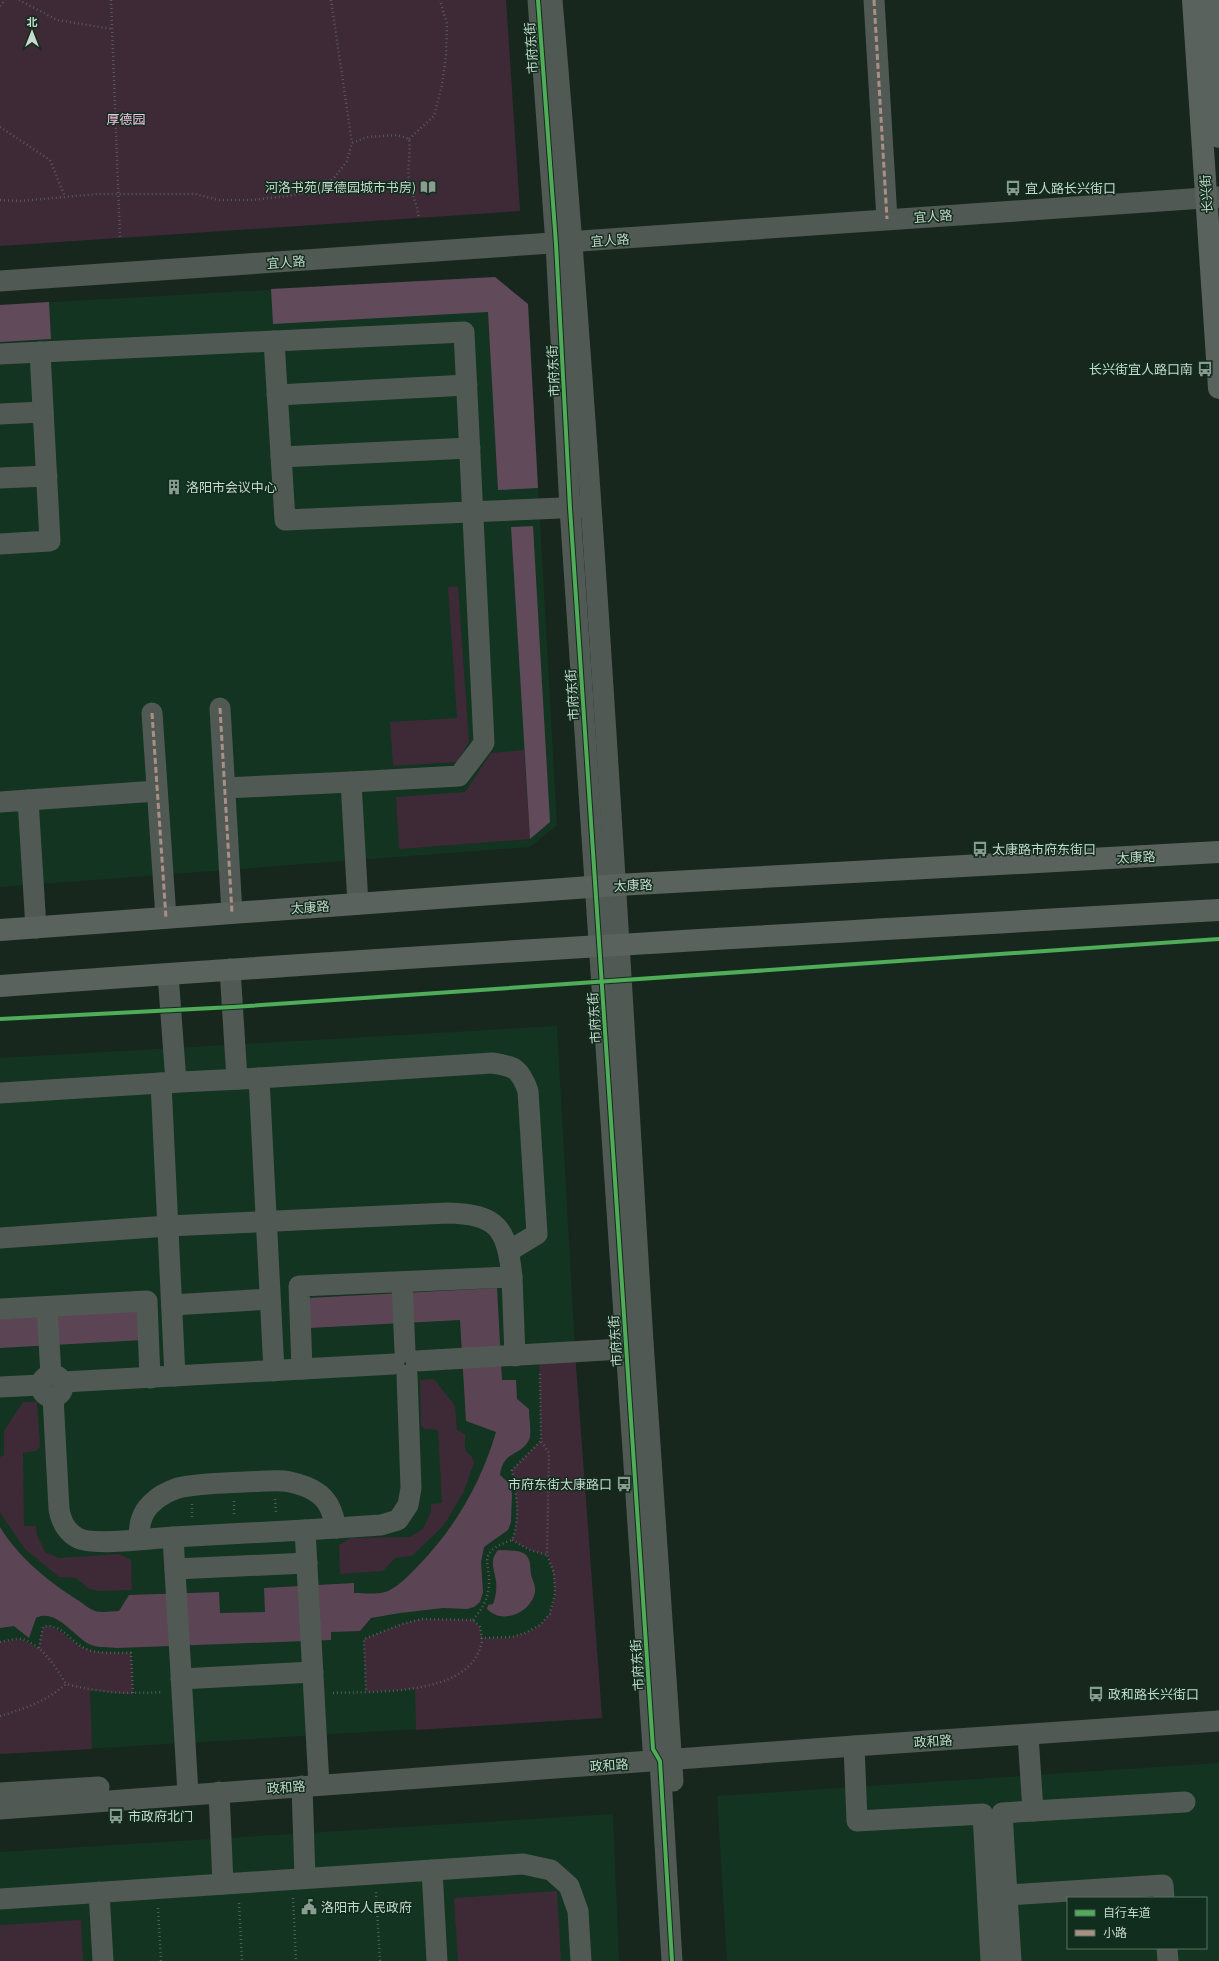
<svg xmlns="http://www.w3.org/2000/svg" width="1219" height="1961" font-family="'Source Sans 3','Noto Sans SC',sans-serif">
  <rect width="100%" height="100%" fill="#17271e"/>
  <g fill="#123421" fill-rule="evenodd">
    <polygon points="495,277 528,304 557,825 530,847 0,887 0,305"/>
    <polygon points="557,1026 576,1366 602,1718 0,1754 0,1058"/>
    <path d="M1219,1763V1961H727L717,1796ZM1068,1898H1206V1948H1068Z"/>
    <polygon points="613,1814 619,1961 0,1961 0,1852"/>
  </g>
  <g fill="#3d2a36">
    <polygon points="0,0 506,0 520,211 0,246"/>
    <polygon points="458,586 469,742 457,762 393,766 390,722 457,718 448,587"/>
    <polygon points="524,750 530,839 399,849 396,797 465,792 491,753"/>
    <path d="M575,1352L602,1718L416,1730L415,1689L366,1692L364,1639L402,1624L422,1619L473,1620L480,1627L482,1638C492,1638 503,1639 513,1637C558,1627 562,1592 547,1555L530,1550L512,1540C521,1519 516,1491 512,1470L541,1440L539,1354Z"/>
    <polygon points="434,1379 455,1406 457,1430 465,1434 465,1450 472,1457 474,1463 464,1491 449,1517 443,1526 412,1556 395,1558 383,1571 340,1574 339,1545 350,1538 410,1537 423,1529 431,1512 431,1504 442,1503 438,1430 424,1429 421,1425 420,1380"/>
    <polygon points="23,1402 37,1402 40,1447 36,1451 23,1453 24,1526 36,1526 37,1535 45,1552 59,1558 119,1554 131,1560 132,1590 98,1591 89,1589 76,1578 59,1577 25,1549 2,1516 0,1512 0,1457 4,1455 4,1431"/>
    <path d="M47,1626C65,1630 71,1643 84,1648C99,1654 116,1652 131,1653L133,1694H124L90,1690L92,1749L0,1754V1642L21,1639L38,1648L43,1627Z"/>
    <polygon points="557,1891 561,1961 458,1961 454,1898"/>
    <polygon points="81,1920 83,1961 0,1961 0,1925"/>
  </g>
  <g fill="#614a59">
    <polygon points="495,277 528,304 538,488 498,490 488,312 273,324 271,289"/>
    <polygon points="49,302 51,339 0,342 0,305"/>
    <polygon points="533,526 550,822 530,839 511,527"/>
  </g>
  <g fill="#5b4554">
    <path d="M497,1288L502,1380H516L517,1399L529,1409C529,1418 532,1434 529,1440C520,1457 503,1450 500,1475L510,1484L512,1494L511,1522L508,1530L484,1547L481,1562L483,1592L480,1602L474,1607L467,1609L443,1608L400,1613L371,1618L360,1631L331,1632V1640L117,1648C109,1647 96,1648 89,1644C73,1636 56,1608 36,1618L29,1638L14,1626L0,1628V1527C18,1557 49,1582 79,1601C84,1604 89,1609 95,1611C102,1613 112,1611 119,1611L129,1595L219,1592L220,1613L265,1612L264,1588L354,1583V1593C364,1593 379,1595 388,1591C399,1586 409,1575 418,1566C455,1528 481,1483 496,1432L466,1421L460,1320L309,1328L308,1298Z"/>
    <polygon points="141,1311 143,1340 0,1348 0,1319"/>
    <path d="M498,1550C506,1551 518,1549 525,1554C531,1559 530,1567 531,1574C532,1580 536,1585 535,1592C531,1613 502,1625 487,1609L488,1605L493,1604C496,1596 497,1589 496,1581C494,1569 489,1561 498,1550Z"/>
  </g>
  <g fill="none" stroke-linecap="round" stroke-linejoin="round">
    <g stroke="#555c58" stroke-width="2.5" stroke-dasharray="1 3" stroke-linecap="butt">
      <polyline points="19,0 57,20 112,29"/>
      <polyline points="111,0 120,238"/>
      <polyline points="331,0 352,143"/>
      <polyline points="0,6 5,0"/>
      <polyline points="0,127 50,160 65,197"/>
      <polyline points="409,139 434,116 442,85 446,55 447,24 440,0"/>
      <path d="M0,200L20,201L97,194H195L219,200H252L288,196L316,190L334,178L347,161L352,143L367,137L397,135L409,139C411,153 407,168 409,181C412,194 417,205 419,218"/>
      <polyline points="275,1499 276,1512"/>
      <polyline points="234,1501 234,1514"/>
      <polyline points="192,1504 192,1517"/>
      <polyline points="512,1540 530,1550 547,1555"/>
      <path d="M473,1620C480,1611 486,1603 488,1592C494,1563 472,1554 512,1540C521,1519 516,1491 512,1470L541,1441"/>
      <polyline points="481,1638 512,1637 525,1633 540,1625 550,1614 555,1593 554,1573 547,1555 549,1453 541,1441 540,1373"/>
      <path d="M0,1642C6,1641 16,1638 22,1639C42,1645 56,1667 66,1684"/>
      <path d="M39,1648L43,1627C59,1622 70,1640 82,1647C95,1655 116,1652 131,1653L133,1694"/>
      <path d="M333,1693C374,1691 468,1697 481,1645C483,1640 481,1633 480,1627L473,1620L422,1619L402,1624L364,1639L366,1692"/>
      <path d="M0,1716C24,1709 47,1701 66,1684C101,1693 127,1694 163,1692"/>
      <polyline points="376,1892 380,1961"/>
      <polyline points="293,1898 296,1961"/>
      <polyline points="239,1903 242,1961"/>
      <polyline points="158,1908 161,1961"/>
    </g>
    <g stroke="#515954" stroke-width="21">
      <polyline points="538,0 556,244 570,508 653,1749 660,1761 672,1961"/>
      <path d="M552,0C591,447 616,895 643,1342C652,1488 664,1635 673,1781"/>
      <polyline points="874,0 887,219"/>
      <polyline points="0,281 1219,197"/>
      <polyline points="274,341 285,520 584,507"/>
      <polyline points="0,354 464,332 484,743 459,776 351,782 358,904"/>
      <polyline points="277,395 467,385"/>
      <polyline points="0,414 43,412"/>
      <polyline points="281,457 470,448"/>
      <polyline points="0,478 47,476"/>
      <polyline points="0,544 50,541 40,352"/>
      <polyline points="220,708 232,913"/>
      <polyline points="152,713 166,918"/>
      <polyline points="225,788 351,782"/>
      <polyline points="28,800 157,791"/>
      <polyline points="0,802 28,800 36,928"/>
      <polyline points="230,969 237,1079"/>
      <polyline points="168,974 176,1082"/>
      <path d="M259,1078L492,1063C515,1066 520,1069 528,1091L537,1234L509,1251"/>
      <polyline points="0,1093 161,1083"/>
      <path d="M0,1238L168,1226L448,1213C498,1214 507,1229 512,1277"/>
      <polyline points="402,1282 405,1352"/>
      <polyline points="172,1305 270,1299"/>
      <polyline points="47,1307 51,1375"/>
      <polyline points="0,1309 147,1301 150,1378"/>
      <polyline points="416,1361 639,1348"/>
      <polyline points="302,1369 299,1286 512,1277 515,1356"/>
      <circle cx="52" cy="1386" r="11"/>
      <polyline points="175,1376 161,1083 259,1078 274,1371"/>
      <polyline points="63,1382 394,1364"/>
      <polyline points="0,1387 41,1385"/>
      <path d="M53,1397L59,1509C61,1521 65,1530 76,1537C90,1547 153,1538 173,1537"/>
      <polyline points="305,1530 381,1525 398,1520 408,1505 411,1488 407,1375"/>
      <path d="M139,1539C139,1525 141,1513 152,1503C159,1496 169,1491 178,1488C199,1483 223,1483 245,1482C260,1482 276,1479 290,1482C299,1484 309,1487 316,1492C329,1500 333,1513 336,1528"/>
      <polyline points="175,1569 307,1563"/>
      <polyline points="181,1679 313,1672"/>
      <polyline points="1028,1735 1033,1811 1185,1802"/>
      <polyline points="854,1746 857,1821 983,1814 991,1961"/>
      <polyline points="302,1786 305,1878"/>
      <polyline points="219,1792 223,1884"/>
      <polyline points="0,1793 99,1787"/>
      <polyline points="188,1794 173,1537 305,1530 319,1785"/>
      <polyline points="0,1809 854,1746 1219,1721"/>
      <polyline points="432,1870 437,1961"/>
      <polyline points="99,1892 103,1961"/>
      <polyline points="1007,1895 1163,1885 1164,1898"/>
      <polyline points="0,1899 523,1864 551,1870 569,1886 578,1911 581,1961"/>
      <polyline points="1167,1948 1168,1961"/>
      <polyline points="1011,1961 1002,1813 1033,1811"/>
    </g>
    <g stroke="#5a625d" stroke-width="22">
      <polyline points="1193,0 1219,388"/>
      <polyline points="1210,0 1219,137"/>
      <polyline points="0,930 617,885 1219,852"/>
      <path d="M0,986C406,956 813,933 1219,910"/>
    </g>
    <g stroke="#ac8f84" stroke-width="3" stroke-dasharray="6 3" stroke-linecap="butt">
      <polyline points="874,0 887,219"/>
      <polyline points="220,708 232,913"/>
      <polyline points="152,713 166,918"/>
    </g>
    <defs>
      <g id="cycleway">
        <polyline points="538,0 556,244 570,508 653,1749 660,1761 672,1961"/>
        <polyline points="0,1019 233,1007 1219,939"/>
      </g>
    </defs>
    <use href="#cycleway" stroke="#112d1d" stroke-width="6"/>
    <use href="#cycleway" stroke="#51ab58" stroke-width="4"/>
  </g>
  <defs>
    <symbol id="library-bare" viewBox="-9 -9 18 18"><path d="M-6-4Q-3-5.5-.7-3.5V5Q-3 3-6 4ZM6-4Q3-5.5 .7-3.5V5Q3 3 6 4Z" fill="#8a9b90" stroke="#112d1d" stroke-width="2.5" paint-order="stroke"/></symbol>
    <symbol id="bus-bare" viewBox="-9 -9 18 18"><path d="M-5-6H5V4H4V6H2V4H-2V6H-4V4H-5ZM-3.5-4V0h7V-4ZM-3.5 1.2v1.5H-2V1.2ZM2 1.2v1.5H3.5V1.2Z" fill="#8a9b90" stroke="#112d1d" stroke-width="2.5" paint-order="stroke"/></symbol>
    <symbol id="building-bare" viewBox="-9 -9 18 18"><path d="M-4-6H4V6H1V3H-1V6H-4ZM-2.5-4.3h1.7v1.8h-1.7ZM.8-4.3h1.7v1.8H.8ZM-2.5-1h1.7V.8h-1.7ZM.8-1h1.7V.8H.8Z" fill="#8a9b90" stroke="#112d1d" stroke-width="2.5" paint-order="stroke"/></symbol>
    <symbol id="civic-bare" viewBox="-9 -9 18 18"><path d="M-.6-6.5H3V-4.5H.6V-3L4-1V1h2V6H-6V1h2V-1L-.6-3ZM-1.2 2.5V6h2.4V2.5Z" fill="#8a9b90" stroke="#112d1d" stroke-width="2.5" paint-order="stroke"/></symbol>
  </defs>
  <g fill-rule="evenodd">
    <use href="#library-bare" x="417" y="176" width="22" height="22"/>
    <use href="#bus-bare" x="1002" y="177" width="22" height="22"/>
    <use href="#bus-bare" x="1194" y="358" width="22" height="22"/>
    <use href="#building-bare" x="163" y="476" width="22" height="22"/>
    <use href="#bus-bare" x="969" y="838" width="22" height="22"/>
    <use href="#bus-bare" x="613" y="1473" width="22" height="22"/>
    <use href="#bus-bare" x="1085" y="1683" width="22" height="22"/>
    <use href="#bus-bare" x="105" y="1805" width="22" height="22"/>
    <use href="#civic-bare" x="298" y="1896" width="22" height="22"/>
  </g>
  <g text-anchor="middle" stroke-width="3" stroke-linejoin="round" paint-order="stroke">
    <g font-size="13" fill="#c8d9cd" stroke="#112d1d">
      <text transform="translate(531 48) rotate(-94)" y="5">市府东街</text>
      <text transform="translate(1206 194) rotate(-94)" y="5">长兴街</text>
      <text transform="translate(933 216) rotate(-4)" y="5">宜人路</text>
      <text transform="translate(610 240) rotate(-4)" y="5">宜人路</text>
      <text transform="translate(286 262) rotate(-4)" y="5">宜人路</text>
      <text transform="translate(553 371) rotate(-93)" y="5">市府东街</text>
      <text transform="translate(572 695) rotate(-94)" y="5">市府东街</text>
      <text transform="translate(1136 857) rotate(-3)" y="5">太康路</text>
      <text transform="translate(633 885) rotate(-3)" y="5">太康路</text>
      <text transform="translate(310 907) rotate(-4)" y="5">太康路</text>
      <text transform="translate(594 1018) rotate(-94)" y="5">市府东街</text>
      <text transform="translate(615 1341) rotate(-94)" y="5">市府东街</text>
      <text transform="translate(637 1665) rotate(-94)" y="5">市府东街</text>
      <text transform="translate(933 1741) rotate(-4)" y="5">政和路</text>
      <text transform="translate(609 1765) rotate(-4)" y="5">政和路</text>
      <text transform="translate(286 1787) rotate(-4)" y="5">政和路</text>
    </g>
    <g font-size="13" fill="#f9c4e6" stroke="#112d1d">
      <text x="126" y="124">厚德园</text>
    </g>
    <g font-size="13" fill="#c8d9cd" stroke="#112d1d" text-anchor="start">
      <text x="416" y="192" text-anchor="end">河洛书苑(厚德园城市书房)</text>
      <text x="1025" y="193">宜人路长兴街口</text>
      <text x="1193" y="374" text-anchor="end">长兴街宜人路口南</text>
      <text x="186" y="492">洛阳市会议中心</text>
      <text x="992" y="854">太康路市府东街口</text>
      <text x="612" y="1489" text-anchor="end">市府东街太康路口</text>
      <text x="1108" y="1699">政和路长兴街口</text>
      <text x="128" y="1821">市政府北门</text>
      <text x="321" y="1912">洛阳市人民政府</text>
    </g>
  </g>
  <rect x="1067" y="1897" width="140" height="52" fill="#112d1d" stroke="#5a7263"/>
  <rect x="1075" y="1910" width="20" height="6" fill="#51ab58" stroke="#5a7263"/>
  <text x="1103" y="1917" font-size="12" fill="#c8d9cd">自行车道</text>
  <rect x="1075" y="1930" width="20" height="6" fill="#ac8f84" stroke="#5a7263"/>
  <text x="1103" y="1937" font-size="12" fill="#c8d9cd">小路</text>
  <g transform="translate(32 32)" stroke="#112d1d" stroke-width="3" paint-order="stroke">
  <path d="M0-3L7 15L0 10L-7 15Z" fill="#c8d9cd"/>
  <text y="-6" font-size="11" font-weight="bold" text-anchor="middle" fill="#c8d9cd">北</text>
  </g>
</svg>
